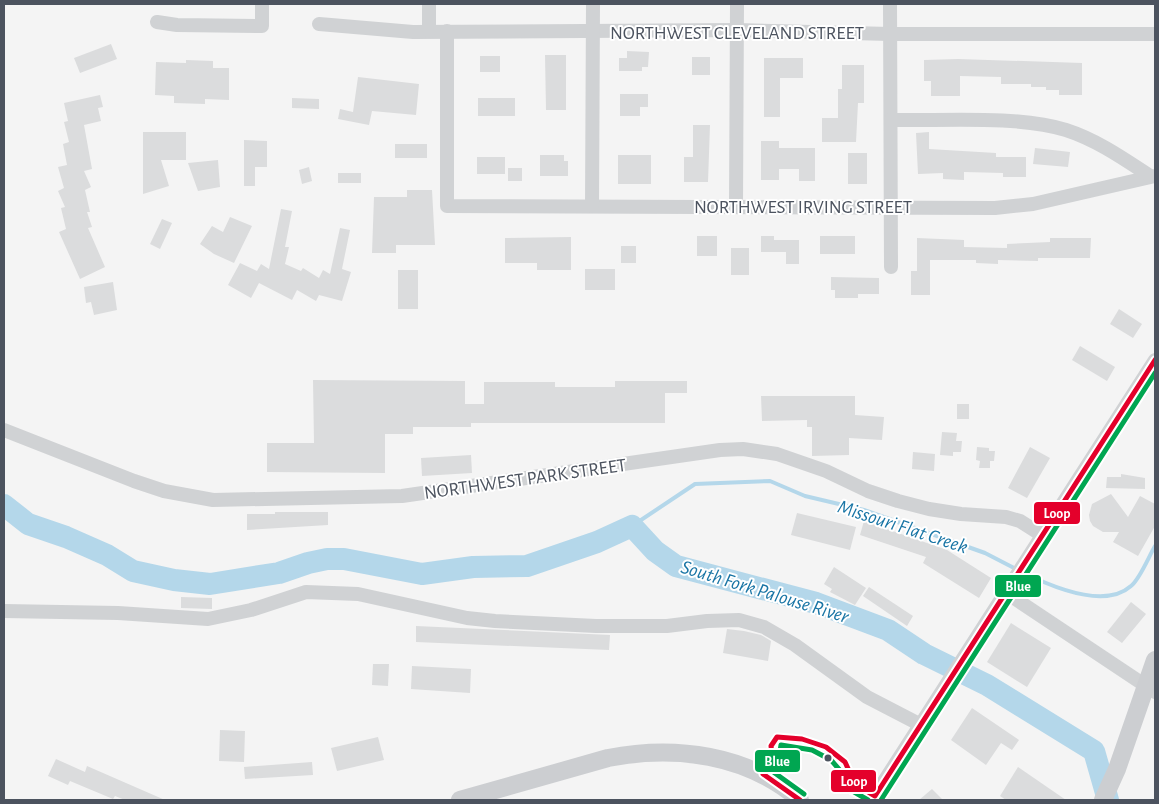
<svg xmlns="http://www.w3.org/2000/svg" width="1159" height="804" font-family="'Alegreya Sans',sans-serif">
  <rect width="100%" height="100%" fill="#f4f4f4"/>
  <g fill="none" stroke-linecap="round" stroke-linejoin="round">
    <g stroke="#b4d7ea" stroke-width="4">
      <polyline points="632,526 695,484 770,481 805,496 864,510 985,553 1016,569"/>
      <path d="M1022,572C1050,586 1104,610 1131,586C1140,579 1149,556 1155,546"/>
    </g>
    <polyline stroke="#b4d7ea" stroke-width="22" points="4,505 28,524 66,537 107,555 133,571 174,580 210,584 279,573 308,563 327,559 344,559 422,574 473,567 527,566 597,542 632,526 655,551 676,566 816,603 888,630 924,654 987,685 1094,751 1108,800"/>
  </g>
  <g fill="#dbdcdd">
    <polygon points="111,44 117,59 80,73 74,58"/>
    <polygon points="627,51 649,52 648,67 642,67 642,71 619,71 619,58 627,58"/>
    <polygon points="545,55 566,55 566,110 546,110"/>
    <rect x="480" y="56" width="20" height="16"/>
    <rect x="692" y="57" width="18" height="18"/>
    <polygon points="764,58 803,58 803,78 780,78 780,117 764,117"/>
    <polygon points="958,59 1082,63 1082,95 1059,95 1059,90 1046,90 1046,87 1031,87 1031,84 1001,84 1001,77 960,76 960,96 931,96 931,81 924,81 924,60"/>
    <polygon points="186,60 213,61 213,68 229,68 229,100 205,99 205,104 174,103 174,96 155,95 156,62 186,63"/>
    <polygon points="842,65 864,65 864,103 858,103 856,142 822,142 822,118 838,118 838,89 842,89"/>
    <polygon points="358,77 419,84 416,115 372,111 369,125 338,119 340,109 353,112"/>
    <polygon points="620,94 648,94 648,107 640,107 640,116 620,116"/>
    <polygon points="100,95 103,107 98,108 101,121 84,125 92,169 84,171 91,187 85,190 90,212 87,212 92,227 88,228 105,267 80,279 59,232 66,229 61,208 65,207 58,191 64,188 58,167 67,165 63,144 69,142 64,122 68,121 64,103"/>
    <polygon points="292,98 319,99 319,109 292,108"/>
    <rect x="478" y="98" width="37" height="18"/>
    <polygon points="693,125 710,125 708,182 684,182 684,157 693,157"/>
    <polygon points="143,132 186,132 186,160 161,160 169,186 143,194"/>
    <polygon points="929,132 929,149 996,153 996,157 1026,157 1026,177 1003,177 1003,173 964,172 964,180 943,179 943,173 918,174 916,133"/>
    <polygon points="244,140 267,141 267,167 255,167 255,186 244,186"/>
    <polygon points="761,141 779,141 779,148 815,148 815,181 799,181 799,169 779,169 779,180 761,180"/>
    <rect x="395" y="144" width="32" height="14"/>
    <polygon points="1035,148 1070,152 1068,167 1033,164"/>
    <rect x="848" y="153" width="19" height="31"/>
    <polygon points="540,155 564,155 564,161 568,161 568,176 540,176"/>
    <rect x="618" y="155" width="33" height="29"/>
    <rect x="477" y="157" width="28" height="17"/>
    <polygon points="218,160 220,187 198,191 188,163"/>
    <polygon points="309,167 312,181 302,184 299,170"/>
    <rect x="508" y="168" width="14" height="13"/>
    <rect x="338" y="173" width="23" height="10"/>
    <polygon points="407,190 432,190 435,245 396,245 396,253 372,253 374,197 407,197"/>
    <polygon points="281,209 292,211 285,247 289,247 285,264 301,271 303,268 319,278 323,270 330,274 340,228 350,230 342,269 351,272 342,301 319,295 316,301 297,290 292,300 259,283 251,298 228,285 240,263 257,271 261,264 269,269"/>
    <polygon points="230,217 252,226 234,263 214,254 200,244 212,226 223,232"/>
    <polygon points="162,219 172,223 160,249 150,244"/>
    <rect x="697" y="236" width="20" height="20"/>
    <polygon points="761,236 774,236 774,240 799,240 799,264 786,264 786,252 761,252"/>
    <rect x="820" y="236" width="35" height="18"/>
    <polygon points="571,237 571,270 537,270 537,263 505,263 505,238"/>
    <polygon points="917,238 964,240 964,247 1007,248 1007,244 1050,242 1050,238 1091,238 1090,258 1038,258 1038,261 998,260 998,264 976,263 976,260 930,260 930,295 911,295 911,271 917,271"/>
    <rect x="621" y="246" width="15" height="17"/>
    <rect x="731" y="248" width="18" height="27"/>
    <rect x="585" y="269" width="30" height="21"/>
    <rect x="398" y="270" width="20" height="39"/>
    <polygon points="831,277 879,278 879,294 858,294 858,298 835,298 835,290 831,290"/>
    <polygon points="113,282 117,310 94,315 91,302 86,303 84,287"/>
    <polygon points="1119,309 1142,324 1133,338 1110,324"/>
    <polygon points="1080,346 1115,367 1107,381 1072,360"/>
    <polygon points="313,380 465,381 465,404 484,404 484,382 555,382 555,387 615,387 615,381 687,381 687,393 665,393 665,423 471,423 471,427 413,427 413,434 385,434 385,473 267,472 267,443 314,443"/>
    <polygon points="761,396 855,396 855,415 884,417 882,440 849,438 849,455 812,456 812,427 807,427 807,420 762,421"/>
    <rect x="957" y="404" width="12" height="15"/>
    <polygon points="942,432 957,433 956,441 962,441 961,452 953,452 953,456 940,455"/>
    <polygon points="977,447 989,448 989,451 995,451 994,461 990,461 990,468 979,468 980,461 976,460"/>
    <polygon points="1030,447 1050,458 1027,498 1008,488"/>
    <polygon points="913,452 935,454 934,471 912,469"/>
    <polygon points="471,455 472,473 422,476 421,458"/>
    <polygon points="1121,474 1145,478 1145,489 1106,488 1107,477 1121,477"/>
    <polygon points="1111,494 1128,517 1140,496 1155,504 1155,526 1138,556 1113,542 1119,532 1103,532 1093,526 1090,521 1089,515 1092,504"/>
    <polygon points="275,512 328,512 328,525 247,530 247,514 275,514"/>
    <polygon points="797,513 856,527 850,550 791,535"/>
    <polygon points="864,521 947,550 991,578 979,598 923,563 926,557 860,535"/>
    <polygon points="834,567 866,588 855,605 830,592 832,589 824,584"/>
    <polygon points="869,587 913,616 907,626 863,596"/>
    <polygon points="181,597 212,598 212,609 181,608"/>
    <polygon points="1131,602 1146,614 1122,643 1107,632"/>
    <polygon points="1011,623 1051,648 1027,687 987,662"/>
    <polygon points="416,626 610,635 609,650 416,642"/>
    <polygon points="727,629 744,631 761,635 771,641 768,661 723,653"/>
    <polygon points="373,664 389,664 388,686 372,685"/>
    <polygon points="412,666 471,669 470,693 411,689"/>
    <polygon points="972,708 1019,740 1012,750 1001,743 986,765 951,740"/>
    <polygon points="220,730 245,731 244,762 219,761"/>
    <polygon points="378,737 384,760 337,771 331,748"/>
    <polygon points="56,759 85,772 87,766 165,800 125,800 115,796 113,799 70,781 68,785 48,776"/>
    <polygon points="312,762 313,775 245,779 244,767"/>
    <polygon points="1018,767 1066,800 1006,800 1000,796"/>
    <polygon points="932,789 943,800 919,800"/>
  </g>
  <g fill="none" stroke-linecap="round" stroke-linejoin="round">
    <g stroke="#d0d2d4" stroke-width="14">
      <polyline points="890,4 891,267"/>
      <polyline points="157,22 177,25 262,26 262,4"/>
      <polyline points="319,24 413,32 737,30 890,34 1155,34"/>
      <polyline points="429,31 429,4"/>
      <polyline points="447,31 447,206 995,208 1033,204 1155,176"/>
      <path d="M891,120C943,121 1017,115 1066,130C1097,140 1124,159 1150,176"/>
      <polyline points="736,205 737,4"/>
      <polyline points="592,206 593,4"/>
      <polyline points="4,430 134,481 164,491 213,500 402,496 720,450 743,449 777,454 826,471 868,491 898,501 929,509 961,514 1006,517 1020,521 1042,535"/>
      <polyline points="1005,592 1155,692"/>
      <polyline points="4,611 118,613 208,619 251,610 306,592 358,594 467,618 495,621 596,626 667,626 707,621 739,620 764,627 795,645 867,697 921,725"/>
      <polyline points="872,800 1155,360"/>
    </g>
    <g stroke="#ccced1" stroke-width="18">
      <path d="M460,800L608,758C675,745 747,754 800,800"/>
      <polyline points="1103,800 1117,769 1155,660"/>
    </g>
    <defs>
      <polyline id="bus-1" points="800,800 763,774 772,755 771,746 777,737 802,739 826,747 845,762 855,784 875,796 1155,360"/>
      <g id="bus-2">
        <polyline points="804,794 772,771 779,758 781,745 812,750 831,760 844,775 849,789 868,800"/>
        <polyline points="881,800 1155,373"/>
      </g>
    </defs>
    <use href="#bus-1" stroke="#fff" stroke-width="9"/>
    <use href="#bus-2" stroke="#fff" stroke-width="9"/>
    <use href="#bus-1" stroke="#e4002b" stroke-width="5"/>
    <use href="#bus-2" stroke="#00a651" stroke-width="5"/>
  </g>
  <circle fill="#4c535f" stroke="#fff" stroke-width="2" cx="828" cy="758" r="4.5"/>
  <g text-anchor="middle" stroke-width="4" stroke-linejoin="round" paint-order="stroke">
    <g font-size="19" fill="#4c535f" stroke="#fff">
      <text x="737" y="39">NORTHWEST CLEVELAND STREET</text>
      <text x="803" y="213">NORTHWEST IRVING STREET</text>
      <text transform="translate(525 478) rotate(-8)" y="7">NORTHWEST PARK STREET</text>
    </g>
    <g font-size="20" font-style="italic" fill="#1975a5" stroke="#fff">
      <text transform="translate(903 526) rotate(18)" y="7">Missouri Flat Creek</text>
      <text transform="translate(765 591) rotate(17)" y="7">South Fork Palouse River</text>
    </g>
  </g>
  <g stroke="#fff" stroke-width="2">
    <rect x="1033" y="501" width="48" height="24" rx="5" fill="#e4002b"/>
    <rect x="994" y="574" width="48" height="24" rx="5" fill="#00a651"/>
    <rect x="754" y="749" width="47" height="24" rx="5" fill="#00a651"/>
    <rect x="830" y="769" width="47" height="24" rx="5" fill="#e4002b"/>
  </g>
  <g font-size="14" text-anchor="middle" font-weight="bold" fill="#fff">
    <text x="1057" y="518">Loop</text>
    <text x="1018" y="591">Blue</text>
    <text x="777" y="766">Blue</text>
    <text x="854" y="786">Loop</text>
  </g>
  <rect width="1159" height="804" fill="none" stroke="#4c535f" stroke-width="10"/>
</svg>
